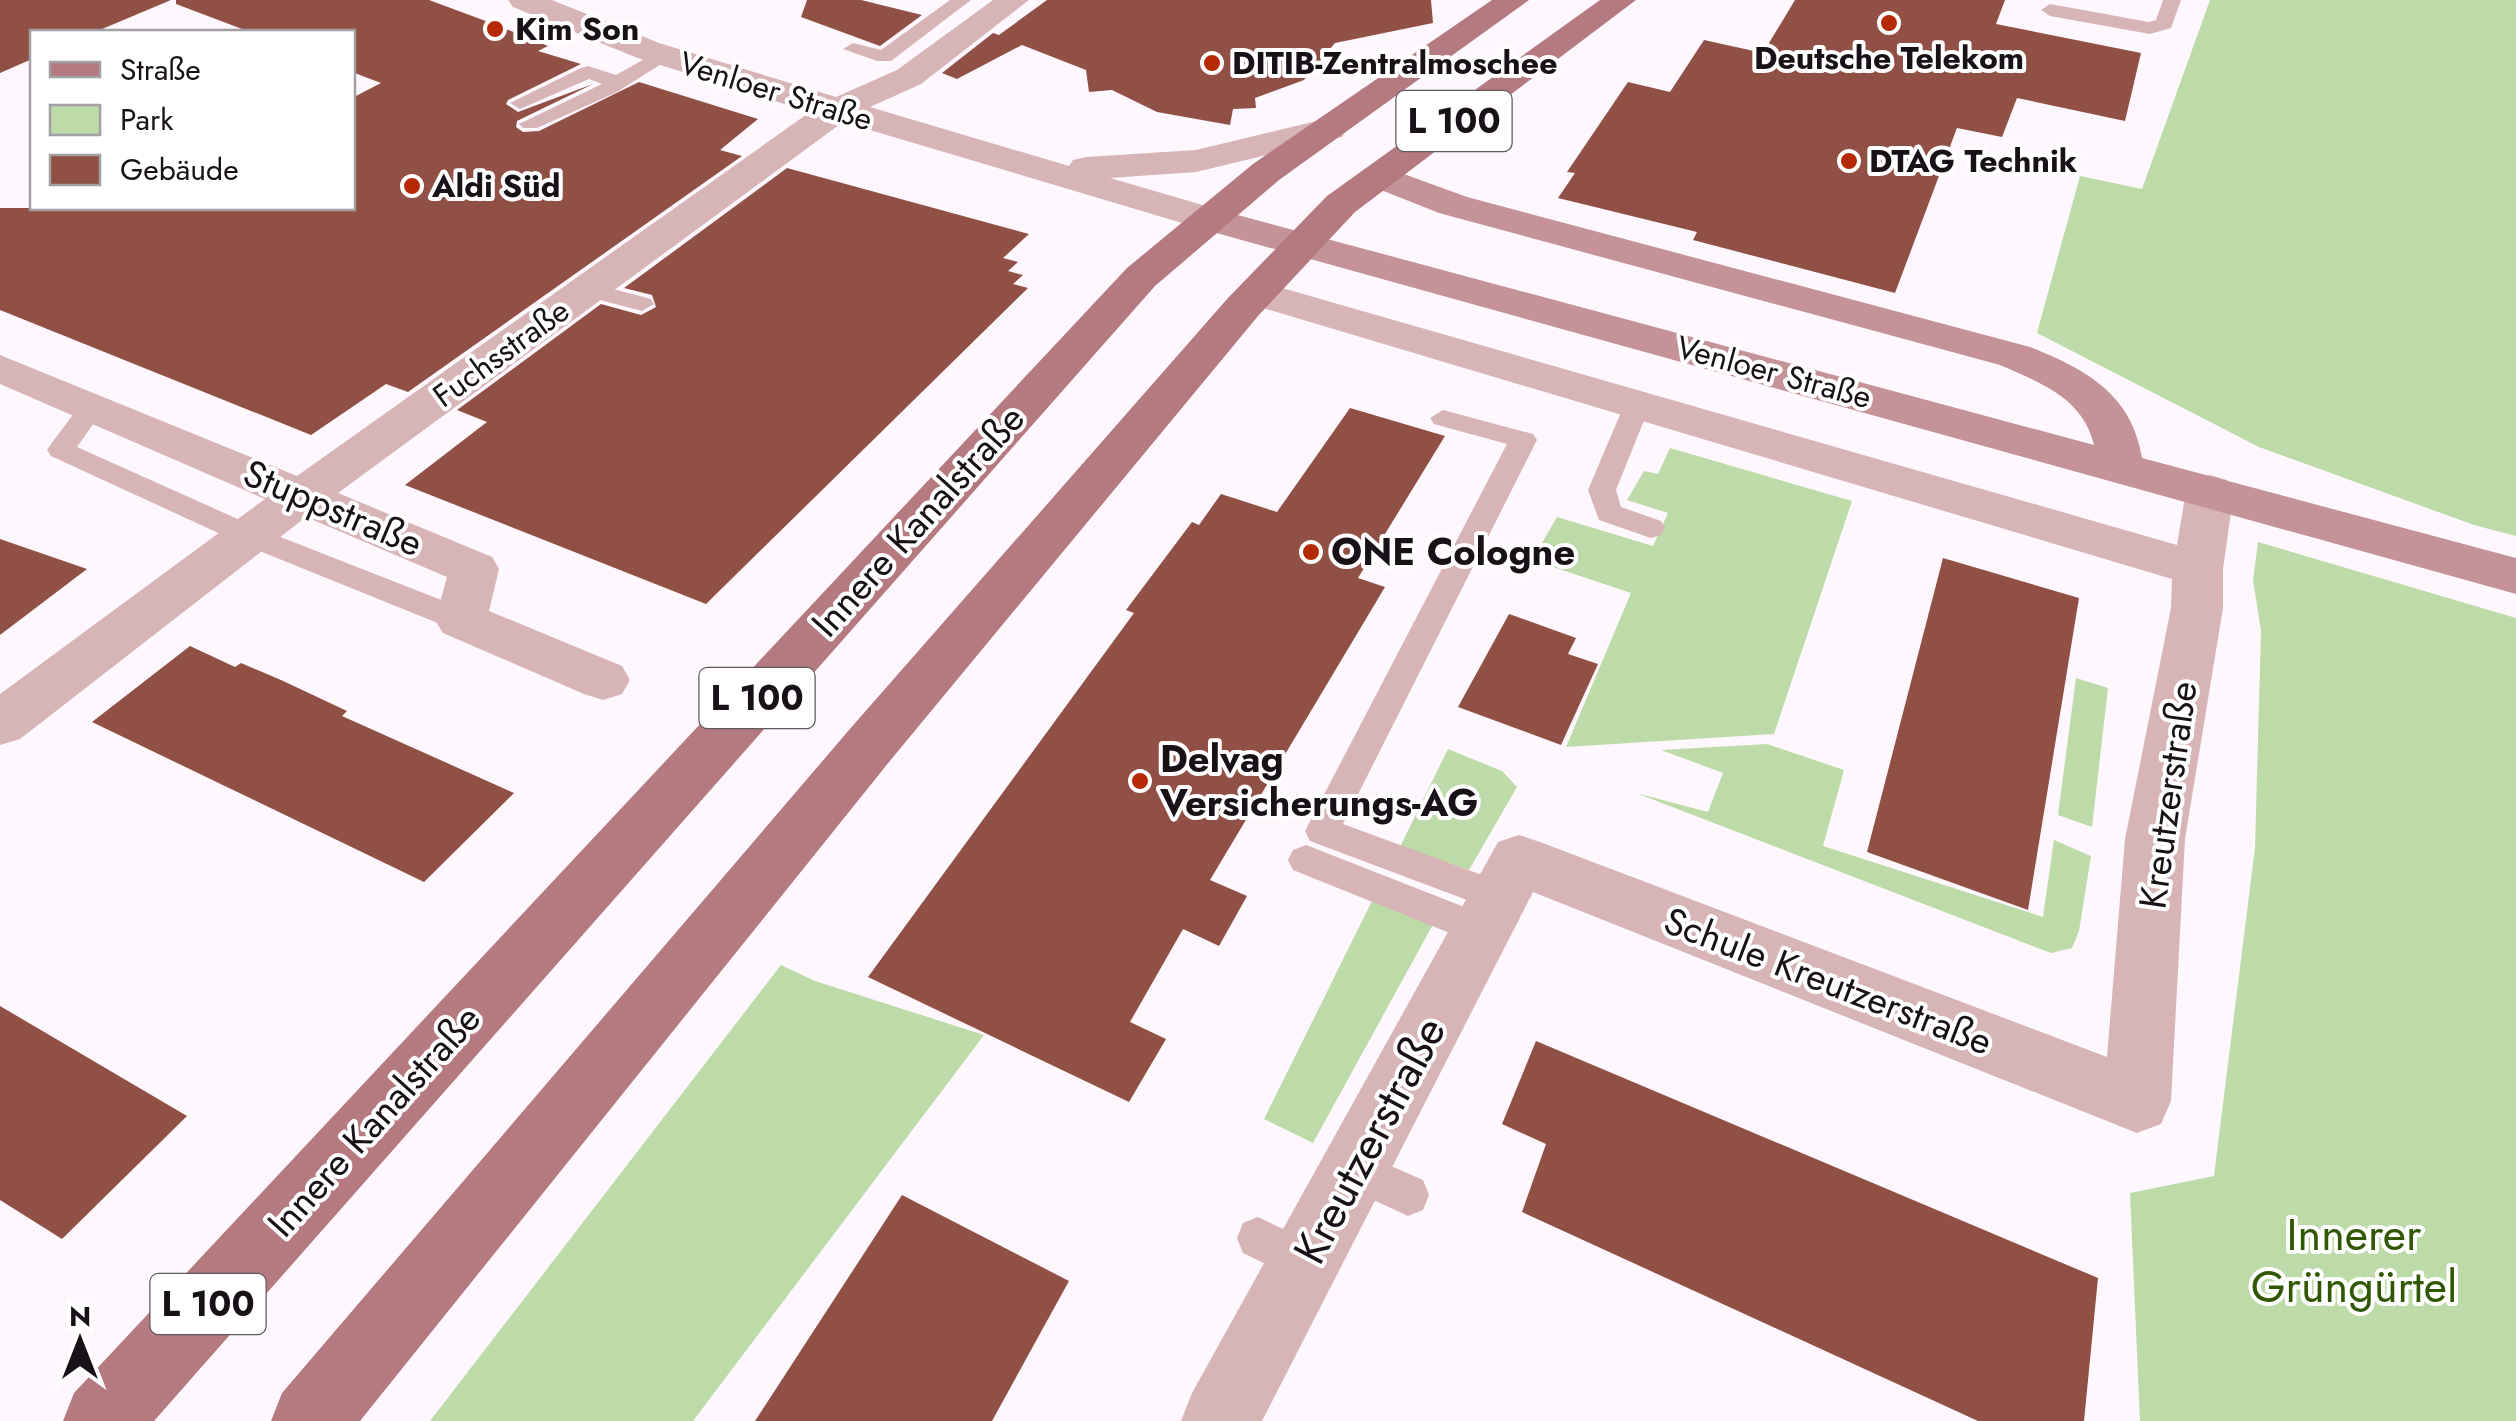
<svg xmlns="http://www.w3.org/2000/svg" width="2516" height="1421" font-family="Jost,sans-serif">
  <rect width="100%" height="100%" fill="#fef7fe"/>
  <g fill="#bcdba8">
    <polygon points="2210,0 2516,0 2516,536 2474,525 2259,447 2037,333 2080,176 2142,189"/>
    <polygon points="1670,448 1852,501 1774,734 1566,747 1631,593 1532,560 1557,517 1653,546 1668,513 1627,500 1644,471 1658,474"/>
    <polygon points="2258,542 2516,618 2516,1421 2140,1421 2130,1193 2214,1176 2255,848 2261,631 2253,580"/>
    <polygon points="2076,678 2108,688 2092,827 2058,815"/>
    <polygon points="1767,744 1844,770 1823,846 2043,917 2054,840 2091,856 2079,931 2072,948 2051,953 1636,793 1708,812 1723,773 1661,750"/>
    <polygon points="1448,749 1502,771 1517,787 1469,870 1400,847"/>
    <polygon points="1374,897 1436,919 1313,1143 1264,1119"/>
    <polygon points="781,965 815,981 984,1035 693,1421 430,1421"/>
  </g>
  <g fill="#905045">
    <polygon points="0,0 171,0 95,32 32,32 32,59 0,73"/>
    <polygon points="176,0 429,0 491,23 548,46 538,51 581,64 508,100 506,104 518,112 593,84 517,121 516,127 523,132 539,131 639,82 758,119 720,150 742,156 408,392 386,384 311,435 0,310 0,208 352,208 352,98 381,83 352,72 352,32 250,32 176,4"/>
    <polygon points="807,0 861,0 922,15 880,46 801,17"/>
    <polygon points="1047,0 1431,0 1433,23 1335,43 1304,80 1255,98 1256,108 1233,109 1230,125 1157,112 1112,90 1089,92 1086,70 1022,45 957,79 942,73 993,33 999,35"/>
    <polygon points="1795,0 2005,0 1996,24 2141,53 2125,121 2017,98 2002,137 1957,128 1895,293 1693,240 1697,232 1558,198 1575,173 1567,172 1628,82 1670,92 1704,40 1763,53"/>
    <polygon points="787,168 1029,234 1003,258 1018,262 1008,271 1023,275 1013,284 1028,288 706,604 405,485 487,422 457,410 601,304 641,315 656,307 652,295 624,288"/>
    <polygon points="1350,408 1445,436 1358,578 1385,587 1210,880 1247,896 1219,946 1183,929 1130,1022 1166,1039 1129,1102 868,977 1134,613 1126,610 1192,522 1199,525 1221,494 1277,512"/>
    <polygon points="0,539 87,569 0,635"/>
    <polygon points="1943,558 2079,598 2028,910 1867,852"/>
    <polygon points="1509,614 1576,638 1568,654 1598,664 1561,745 1458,707"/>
    <polygon points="190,646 235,667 241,663 281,680 347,711 342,716 514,793 424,882 92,722"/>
    <polygon points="0,1006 187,1116 62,1239 0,1200"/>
    <polygon points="1536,1041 2098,1278 2084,1421 1978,1421 1522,1212 1546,1144 1502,1124"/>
    <polygon points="902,1195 1069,1281 992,1421 755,1421"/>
  </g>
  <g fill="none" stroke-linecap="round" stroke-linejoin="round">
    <g fill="#d7b5b7" fill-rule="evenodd">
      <polygon points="950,0 971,0 891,61 877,61 843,49 853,43 881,50"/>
      <polygon points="2163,0 2181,0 2171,28 2150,34 2050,16 2041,10 2050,4 2149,22 2156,20"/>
      <polygon points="662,49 669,51 669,59 617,92 537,128 523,128 519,124 602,84 589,79 520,109 510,103 581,68 588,66 616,75"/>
      <polygon points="590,283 651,299 654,304 642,311 581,295 578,290 581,285"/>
      <polygon points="1638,395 1651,403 1616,490 1621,507 1661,521 1665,528 1661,535 1651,538 1599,520 1588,490 1625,403"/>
      <polygon points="93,398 106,406 77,447 260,529 472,612 476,620 472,628 461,631 450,628 240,543 51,456 47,450 51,444 84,400"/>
      <polygon points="1443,410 1533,434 1537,440 1343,824 1512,886 1517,897 1512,908 1499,912 1310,841 1305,831 1507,444 1434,424 1430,418"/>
      <polygon points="1306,845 1495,919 1500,930 1495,941 1482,946 1293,870 1288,860 1293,850"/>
      <polygon points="1354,1150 1423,1180 1429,1195 1423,1210 1408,1216 1339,1184 1333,1170 1339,1156"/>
      <polygon points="1258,1217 1319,1246 1326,1261 1319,1276 1304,1283 1243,1253 1237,1238 1243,1223"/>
    </g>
    <g fill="#d7b5b7" fill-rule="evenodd">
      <polygon points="508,0 552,0 659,43 836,97 897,70 993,0 1029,0 921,84 870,107 1069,166 1073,160 1086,157 1196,150 1329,118 1342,121 1347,129 1342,137 1196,172 1110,178 1223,211 1228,219 1223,227 1209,231 843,122 338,493 492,557 499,569 489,611 622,666 630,680 622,694 603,700 584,694 443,633 435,620 447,577 306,517 20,739 0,745 0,694 265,499 0,384 0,355 297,476 810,112 635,57 513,7"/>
      <polygon points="1258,281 2177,545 2186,491 2193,480 2210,475 2227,480 2234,491 2223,569 2223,608 2185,839 2171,1101 2161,1124 2137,1133 1533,892 1262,1421 1181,1421 1192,1393 1498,842 1519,835 1540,842 2107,1057 2125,839 2171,608 2172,579 1243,302 1237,293 1243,284"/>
    </g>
    <path fill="#c49397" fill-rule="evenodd" d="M1379,165L1467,197L2030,347C2085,369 2132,394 2142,458L2516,558V594L1195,227L1190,219L1195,211L1209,207L1223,211L2094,445C2083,398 2041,383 2000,365L1439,213L1366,184L1360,176L1366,168Z"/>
    <g fill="#b57a80" fill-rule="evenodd">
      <polygon points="1492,0 1529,0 1279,180 1155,286 154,1421 63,1421 74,1393 1127,268 1253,164"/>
      <polygon points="1600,0 1636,0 1355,212 1258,316 889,762 360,1421 271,1421 282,1393 849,730 1228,298 1327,196"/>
    </g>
  </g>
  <g fill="#b52a02" stroke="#fff" stroke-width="4">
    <circle cx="1889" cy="23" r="10"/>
    <circle cx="495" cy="29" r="10"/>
    <circle cx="1212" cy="63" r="10"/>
    <circle cx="1849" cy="161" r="10"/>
    <circle cx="412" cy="186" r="10"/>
    <circle cx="1311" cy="552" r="10"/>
    <circle cx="1140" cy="781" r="10"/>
  </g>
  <g text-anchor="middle" stroke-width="8" stroke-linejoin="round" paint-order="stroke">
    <g font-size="32" font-weight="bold" fill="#181218" stroke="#fff" text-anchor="start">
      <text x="515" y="40">Kim Son</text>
      <text x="1889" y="69" text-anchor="middle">Deutsche Telekom</text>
      <text x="1232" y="74">DITIB-Zentralmoschee</text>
      <text x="1869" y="172">DTAG Technik</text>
      <text x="432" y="197">Aldi Süd</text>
    </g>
    <g font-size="32" fill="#181218" stroke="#fff">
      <text transform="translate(776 91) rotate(17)" y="11">Venloer Straße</text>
      <text transform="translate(501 353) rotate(-36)" y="11">Fuchsstraße</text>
      <text transform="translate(1774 372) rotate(15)" y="11">Venloer Straße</text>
    </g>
    <g fill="#fff" stroke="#5d595d" stroke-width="2.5">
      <rect x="1396.5" y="91" width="115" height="60" rx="8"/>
      <rect x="699.5" y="668" width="115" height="60" rx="8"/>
      <rect x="150.5" y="1274" width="115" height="60" rx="8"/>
    </g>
    <g font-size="35" font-weight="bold" fill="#181218">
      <text x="1454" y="133">L 100</text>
      <text x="757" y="710">L 100</text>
      <text x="208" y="1316">L 100</text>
    </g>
    <g font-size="38" fill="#181218" stroke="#fff">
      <text transform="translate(333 508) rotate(23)" y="13">Stuppstraße</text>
      <text transform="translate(918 521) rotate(-48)" y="13">Innere Kanalstraße</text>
      <text transform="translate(2168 795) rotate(-82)" y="13">Kreutzerstraße</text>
      <text transform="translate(1828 981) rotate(21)" y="13">Schule Kreutzerstraße</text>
      <text transform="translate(374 1121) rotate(-48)" y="13">Innere Kanalstraße</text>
    </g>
    <g font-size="38" font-weight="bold" fill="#181218" stroke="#fff" text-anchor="start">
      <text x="1331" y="565">ONE Cologne</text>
      <text x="1160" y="772">Delvag<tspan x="1160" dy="44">Versicherungs-AG</tspan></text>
    </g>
    <g font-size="45" fill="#181218" stroke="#fff">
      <text transform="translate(1369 1140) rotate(-62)" y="16">Kreutzerstraße</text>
    </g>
    <g font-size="45" fill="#2f5800" stroke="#fff">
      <text x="2354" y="1250">Innerer<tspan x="2354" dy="52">Grüngürtel</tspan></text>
    </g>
  </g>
  <rect x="30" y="30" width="325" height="180" fill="#ffffff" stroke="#a3a0a3" stroke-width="2.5"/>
  <rect x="50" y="62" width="50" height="15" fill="#b57a80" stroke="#a3a0a3" stroke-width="2.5"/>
  <text x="120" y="80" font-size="30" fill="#181218">Straße</text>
  <rect x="50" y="105" width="50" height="30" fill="#bcdba8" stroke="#a3a0a3" stroke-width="2.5"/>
  <text x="120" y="130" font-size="30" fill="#181218">Park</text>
  <rect x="50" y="155" width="50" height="30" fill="#905045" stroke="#a3a0a3" stroke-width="2.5"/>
  <text x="120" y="180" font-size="30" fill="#181218">Gebäude</text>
  <g transform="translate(80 1341)" stroke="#ffffff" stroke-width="8" paint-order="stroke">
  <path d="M0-8L18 38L0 25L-18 38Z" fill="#181218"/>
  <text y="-15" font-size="28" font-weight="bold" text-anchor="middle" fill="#181218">N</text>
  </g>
</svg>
